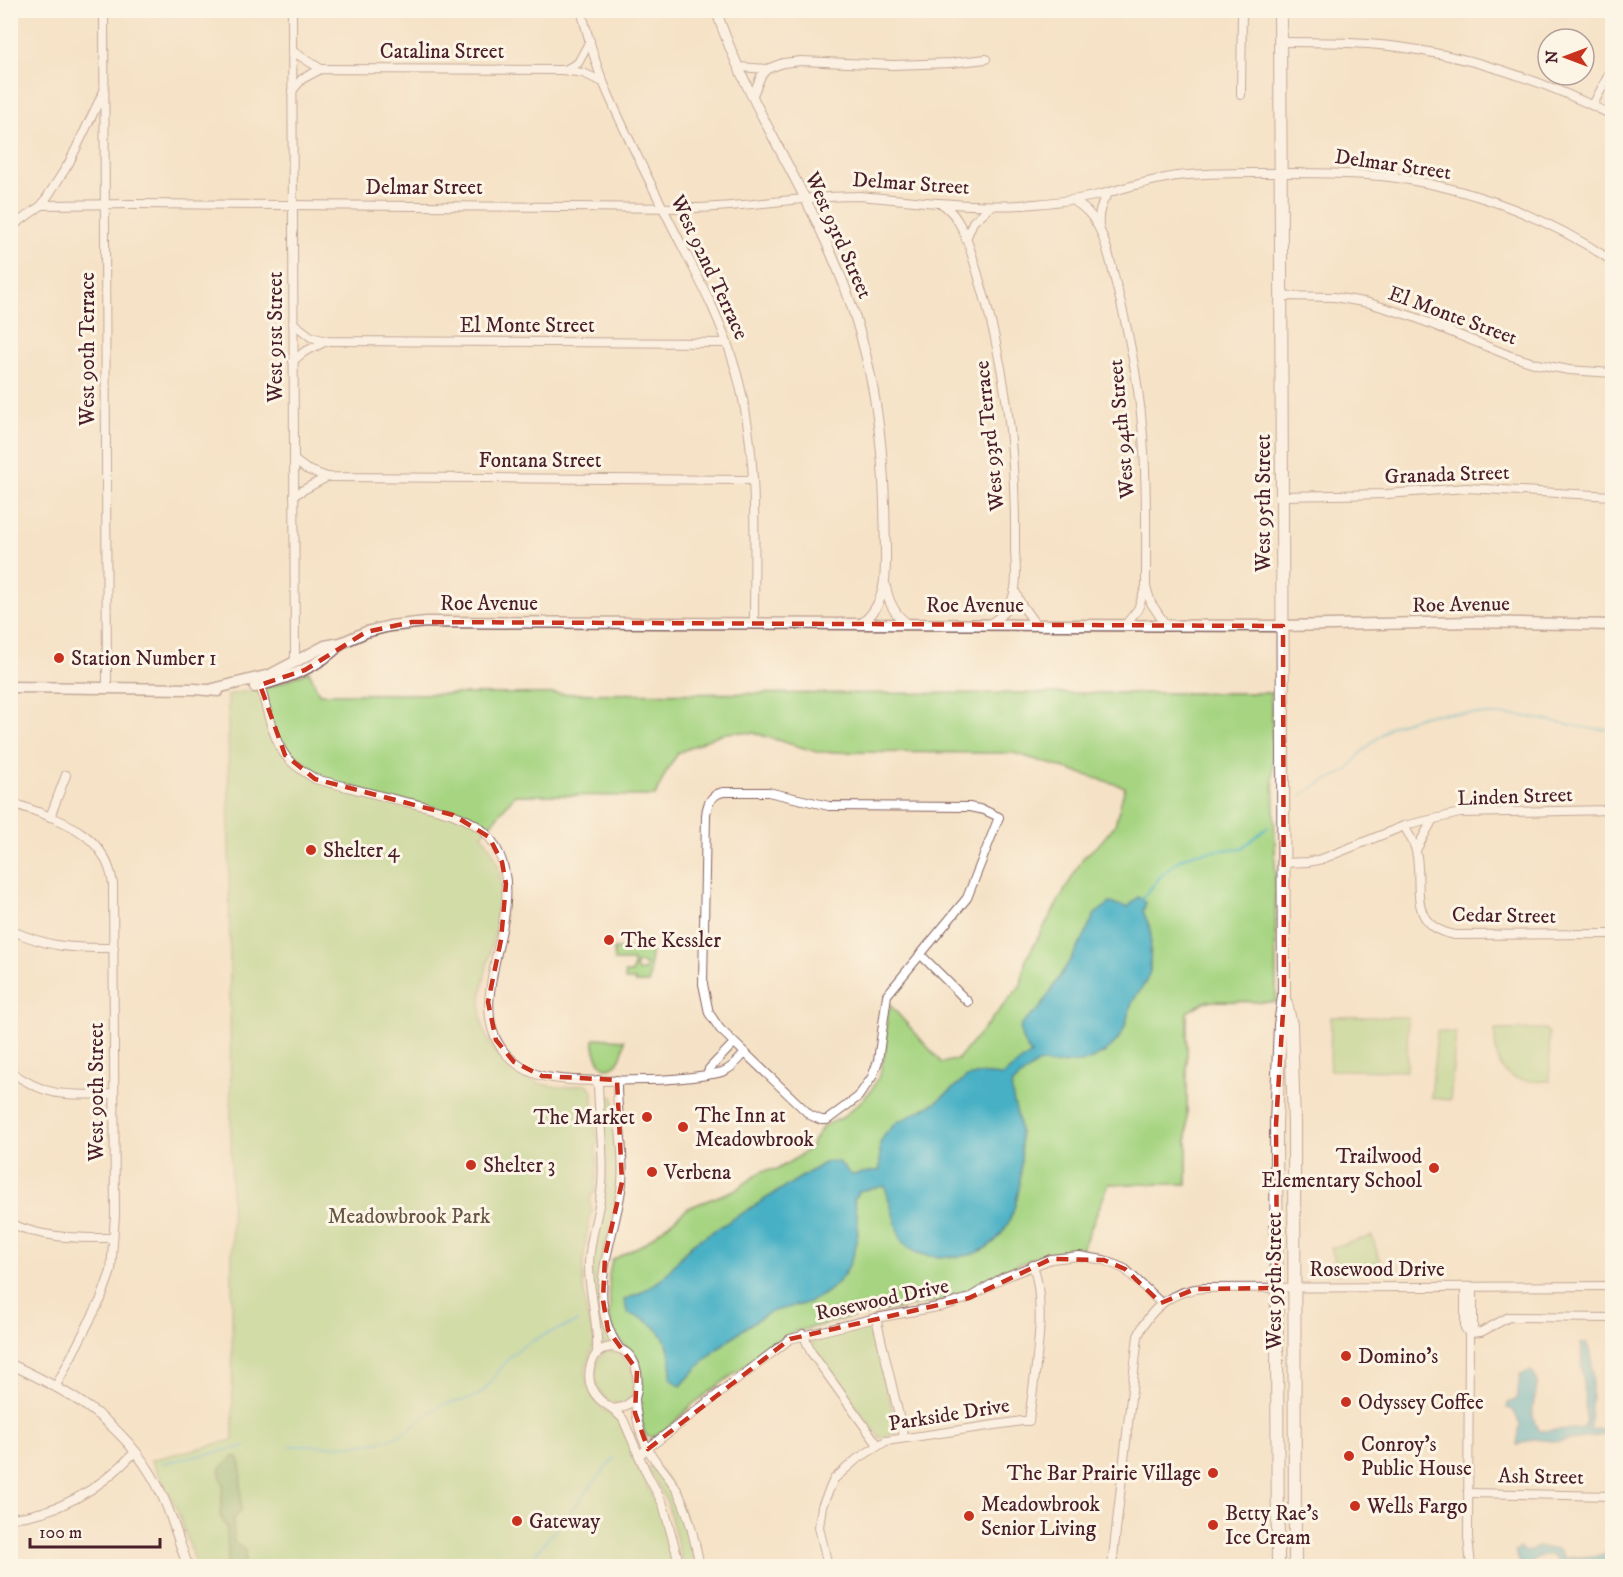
<svg xmlns="http://www.w3.org/2000/svg" width="1623" height="1577" font-family="'IM FELL DW Pica',serif">
  <rect width="100%" height="100%" fill="#fcf5e5"/>
  <filter id="ink" filterUnits="userSpaceOnUse"><feTurbulence type="fractalNoise" baseFrequency=".0167" numOctaves="2"/><feDisplacementMap in="SourceGraphic" scale="12" xChannelSelector="R" yChannelSelector="G"/><feConvolveMatrix kernelMatrix="1 2 1 2 8 2 1 2 1" color-interpolation-filters="sRGB"/></filter>
  <filter id="wash" filterUnits="userSpaceOnUse"><feTurbulence type="fractalNoise" baseFrequency=".008" numOctaves="4" result="noise"/><feDisplacementMap in="SourceGraphic" scale="24" xChannelSelector="R" yChannelSelector="G"/><feGaussianBlur stdDeviation="1.35" result="paint"/><feColorMatrix in="noise" values="0 0 0 0 0 0 0 0 0 0 0 0 0 0 0 0 0 1.4 0 .05"/><feComposite in="paint" operator="in"/></filter>
  <g filter="url(#wash)">
    <rect width="100%" height="100%" fill="#f5e2c6"/>
    <g fill="#a6d481" stroke="#787a56" stroke-width="1.5">
      <path d="M309,671L319,694L1271,693L1275,846L1276,1002L1206,1001L1187,1012V1184H1109L1081,1251H1061L1034,1258L1012,1267L974,1291L958,1298L856,1316L794,1332L781,1339L693,1404L666,1430L652,1438L645,1435L638,1407L642,1383L641,1369L636,1358L616,1336L608,1315L610,1310L609,1275L612,1260L645,1243L688,1208L737,1189L762,1171L778,1169L801,1155L810,1147L823,1126L842,1118L861,1101L871,1091L880,1074L885,1052L887,1019L890,1005L942,1063L958,1059L1021,985L1026,959L1083,858L1101,842L1115,825L1125,787L1014,753L817,752L754,733L734,732L720,734L678,753L666,772L655,796L515,795L482,835C507,867 502,894 498,932L493,937C490,958 482,980 481,1001C478,1042 507,1077 546,1085C552,1086 562,1088 569,1087C576,1086 579,1084 587,1084L593,1091V1118L599,1141L596,1145L597,1167L595,1192L591,1196L590,1205L592,1209C582,1249 579,1287 590,1327L593,1329L594,1343L586,1369L587,1386L599,1406L620,1422L632,1446L630,1450L632,1457L657,1504L675,1559L674,1566H197L176,1507L151,1460L233,1440L228,695L276,685Z"/>
      <polygon points="614,949 648,949 651,951 649,983 635,983 635,980 625,980 625,973 632,973 633,968 636,968 637,971 645,971 645,964 637,963 636,966 633,966 633,961 614,961"/>
      <polygon points="1331,1017 1408,1017 1407,1071 1330,1070"/>
      <path d="M1545,1029L1549,1033L1550,1081C1507,1084 1494,1073 1495,1030Z"/>
      <polygon points="1437,1031 1456,1033 1450,1100 1431,1098"/>
      <path d="M597,1038L624,1040C624,1051 620,1068 606,1068C598,1063 593,1049 594,1040Z"/>
      <polygon points="608,1096 613,1097 614,1102 619,1180 612,1219 604,1248 600,1276 602,1317 610,1343 602,1345 593,1295 592,1258 605,1191 607,1167 603,1100"/>
      <polygon points="1372,1236 1380,1262 1339,1274 1331,1248"/>
      <polygon points="868,1325 873,1329 897,1430 894,1434 880,1438 811,1345 815,1337 822,1336 828,1337 858,1330 862,1326"/>
      <path d="M607,1350C632,1352 642,1386 626,1403C596,1409 584,1366 607,1350Z"/>
      <path d="M653,1465C681,1484 689,1535 697,1566H683L667,1502L649,1469V1466Z"/>
    </g>
    <polygon fill="#84b66f" stroke="#676a4d" stroke-width="1.5" points="234,1456 238,1457 241,1465 241,1510 233,1520 234,1542 245,1550 245,1566 226,1566 228,1554 227,1527 220,1516 223,1485 219,1470"/>
    <g fill="#46b0c5" stroke="#486878" stroke-width="1.5">
      <path d="M1138,897L1146,903L1143,911L1151,930L1150,971L1146,982L1132,1002L1124,1029L1117,1041L1104,1053L1087,1061L1052,1065L1039,1062L1012,1084C1009,1092 1018,1113 1019,1123C1026,1179 1020,1262 944,1257C925,1256 911,1255 900,1238L885,1186L859,1191L854,1199C865,1241 852,1284 809,1302C795,1308 779,1307 765,1315C733,1334 705,1357 681,1386L670,1378C676,1347 659,1320 628,1314L624,1300L642,1292L662,1279L692,1244L824,1163L830,1161L839,1162L851,1175L880,1170V1143L886,1133L896,1123L935,1103L967,1077L981,1074L1002,1076L1031,1054C1024,1044 1019,1037 1021,1025L1040,1008L1082,941L1095,914L1110,903L1128,907Z"/>
      <path d="M1581,1343H1587C1597,1356 1590,1410 1590,1429L1612,1430V1440L1606,1435L1559,1442L1533,1439L1517,1445L1520,1424L1513,1410L1507,1408L1508,1403L1517,1399L1520,1374L1532,1371C1547,1388 1522,1405 1539,1431L1583,1428L1586,1422L1583,1376C1579,1365 1583,1354 1581,1343Z"/>
      <path d="M1538,1547L1560,1550L1565,1558L1596,1556L1612,1552V1559L1606,1562L1612,1566H1594L1582,1563L1550,1566L1556,1564L1557,1560C1550,1551 1538,1555 1532,1563V1566H1521L1515,1551L1520,1548L1527,1552Z"/>
    </g>
    <g fill="none" stroke-linecap="round" stroke-linejoin="round">
      <g stroke="#46b0c5" stroke-width="2">
        <polyline points="1300,796 1319,784 1347,771 1362,752 1391,726 1426,715 1450,713 1522,716 1593,729 1612,730"/>
        <polyline points="1141,900 1160,877 1179,860 1196,853 1242,848 1268,827"/>
        <path d="M290,1446C318,1446 375,1448 400,1435C415,1428 425,1413 441,1406C453,1400 469,1402 480,1394C491,1385 497,1372 506,1361C522,1342 555,1330 578,1322"/>
        <polyline points="163,1463 246,1446"/>
        <polyline points="533,1566 536,1553 614,1458"/>
      </g>
    </g>
  </g>
  <g filter="url(#ink)">
    <g fill="none" stroke-linecap="round" stroke-linejoin="round">
      <defs>
        <g id="minor">
          <polyline points="104,10 107,687"/>
          <polyline points="292,10 295,663"/>
          <path d="M581,10C588,35 594,61 604,84C626,136 652,186 677,236C698,277 720,317 733,361C760,446 754,535 754,623"/>
          <path d="M1280,42C1326,42 1372,42 1418,50C1486,61 1550,84 1612,115"/>
          <polyline points="292,51 321,69"/>
          <polyline points="739,67 767,69 783,63 801,61 893,65 951,63 986,59"/>
          <polyline points="567,69 578,63 590,41"/>
          <polyline points="292,91 302,79 321,69 562,70 583,73 603,82"/>
          <polyline points="753,95 761,76 767,69"/>
          <polyline points="1241,95 1242,10"/>
          <polyline points="1593,105 1612,68"/>
          <path d="M1071,200C1101,213 1108,251 1115,280C1130,336 1141,393 1144,451C1147,496 1146,542 1146,587L1151,603L1165,624"/>
          <path d="M942,204C962,217 969,246 976,268C1006,363 1016,448 1015,547C1015,561 1018,579 1014,593C1011,607 1001,617 989,624"/>
          <path d="M42,205L137,204L693,208C749,207 804,196 859,196C918,201 976,209 1035,204C1056,202 1078,200 1098,195C1125,188 1150,180 1177,176C1212,172 1247,173 1281,173C1318,173 1354,173 1390,177C1469,188 1546,216 1612,261"/>
          <path d="M1099,227C1098,214 1101,201 1110,192"/>
          <polyline points="10,228 42,205 69,163 103,93"/>
          <polyline points="966,239 973,222 991,206"/>
          <polyline points="1281,296 1334,297 1369,303 1414,317 1508,355 1537,364 1569,370 1612,373"/>
          <polyline points="293,323 311,337 327,341 727,343"/>
          <polyline points="293,361 304,352 327,341"/>
          <polyline points="294,460 306,469 327,477 753,480"/>
          <polyline points="294,495 327,477"/>
          <polyline points="1282,496 1387,494 1466,488 1612,496"/>
          <polyline points="1015,591 1021,604 1036,625"/>
          <polyline points="1126,624 1138,609 1145,589"/>
          <path d="M260,683C264,701 274,741 285,755C292,765 305,772 315,779C340,785 365,792 390,798C419,806 470,812 489,837C541,903 455,997 506,1054C518,1067 535,1076 553,1078C584,1083 617,1080 648,1080C669,1080 687,1078 707,1075C715,1073 721,1074 728,1069C735,1065 739,1059 745,1053"/>
          <path d="M724,792H768L829,806L969,807L984,810L999,817L967,898L887,995L878,1061L872,1077L858,1097L827,1120H821L810,1115L720,1029L709,1013L703,984L706,815C707,804 711,794 724,792Z"/>
          <path d="M10,802C55,819 105,829 113,884L115,1215L111,1271L101,1299L56,1386"/>
          <polyline points="50,817 66,775"/>
          <path d="M1404,826C1408,833 1414,842 1416,851C1424,886 1405,925 1455,935L1612,934"/>
          <polyline points="1416,850 1433,819"/>
          <polyline points="1283,863 1308,862 1322,859 1404,826 1460,813 1612,810"/>
          <path d="M10,930C51,948 70,948 114,948"/>
          <polyline points="920,954 968,1002"/>
          <path d="M10,1071C48,1099 70,1095 114,1094"/>
          <polyline points="708,1074 709,1069 734,1043"/>
          <path d="M617,1080C616,1114 625,1148 622,1182C617,1237 582,1294 619,1348"/>
          <path d="M10,1223C43,1239 79,1238 113,1238"/>
          <polyline points="1465,1287 1465,1328 1469,1333"/>
          <polyline points="876,1318 904,1437"/>
          <polyline points="1469,1333 1481,1332 1509,1317 1612,1318"/>
          <polyline points="803,1334 811,1352 878,1445"/>
          <path d="M611,1347C638,1350 641,1377 635,1399L624,1407L613,1409C604,1404 596,1398 592,1389C585,1372 592,1349 611,1347Z"/>
          <path d="M597,1352C599,1323 589,1295 589,1266C589,1238 600,1212 602,1185C605,1150 598,1115 598,1080"/>
          <path d="M635,1399C636,1422 641,1442 655,1460C664,1471 673,1482 679,1494C690,1517 695,1543 700,1566"/>
          <polyline points="613,1409 623,1419 646,1472 663,1504 680,1566"/>
          <polyline points="639,1455 790,1339 876,1318 943,1306 969,1298 1002,1278 1051,1259 1079,1256 1104,1260 1125,1269 1161,1303"/>
          <polyline points="1468,1493 1612,1496"/>
          <path d="M10,1518C60,1514 102,1487 135,1452"/>
          <path d="M828,1566L819,1527L822,1506L834,1479L857,1459L886,1441L1022,1421H1029C1034,1375 1048,1308 1033,1265"/>
          <path d="M1112,1566L1138,1336C1150,1307 1174,1290 1204,1288L1612,1286"/>
          <polyline points="1471,1566 1468,1537 1469,1333 1473,1327 1473,1287"/>
        </g>
        <g id="tertiary">
          <path d="M716,10C744,96 796,171 831,253C871,343 884,429 885,527C885,561 892,601 861,624"/>
          <path d="M885,585C888,600 895,616 908,624"/>
          <path d="M10,1364C76,1394 132,1428 163,1497C173,1519 179,1543 188,1566"/>
        </g>
        <g id="secondary">
          <polyline points="10,687 195,689 218,691"/>
          <path d="M255,687C286,678 319,668 341,643"/>
          <polyline points="213,689 270,675 325,646 341,643 366,632 390,626 426,622 1283,626 1472,622 1612,625"/>
        </g>
        <g id="primary">
          <polyline points="1286,1003 1291,1025 1294,1125 1295,1566"/>
          <polyline points="1278,1566 1276,1124 1280,1025 1284,996 1280,10"/>
        </g>
      </defs>
      <use href="#minor" stroke="#866361" stroke-width="10"/>
      <use href="#tertiary" stroke="#866361" stroke-width="11"/>
      <use href="#secondary" stroke="#866361" stroke-width="13"/>
      <use href="#primary" stroke="#866361" stroke-width="14"/>
      <use href="#minor" stroke="#fff" stroke-width="8"/>
      <use href="#tertiary" stroke="#fff" stroke-width="9"/>
      <use href="#secondary" stroke="#fff" stroke-width="10"/>
      <use href="#primary" stroke="#fff" stroke-width="12"/>
    </g>
  </g>
  <path d="M0 0H1623V1577H0ZM412,622L1283,626L1284,996L1276,1124L1277,1288L1195,1289L1161,1303L1125,1269L1104,1260L1051,1259L969,1298L790,1339L648,1449L635,1413L637,1370L608,1330L603,1300L605,1256L622,1182L617,1080L542,1076L514,1062L496,1040L488,1002L501,940L506,884L502,862L489,837L453,815L315,779L285,755L260,685L305,670L366,632Z" fill="#f5e2c6" fill-opacity=".55" fill-rule="evenodd"/>
  <path fill="none" stroke="#c8321e" stroke-width="4.5" stroke-dasharray="12 8" stroke-linejoin="round" d="M412,622L1283,626L1284,996L1276,1124L1277,1288L1195,1289L1161,1303L1125,1269L1104,1260L1051,1259L969,1298L790,1339L648,1449L635,1413L637,1370L608,1330L603,1300L605,1256L622,1182L617,1080L542,1076L514,1062L496,1040L488,1002L501,940L506,884L502,862L489,837L453,815L315,779L285,755L260,685L305,670L366,632Z"/>
  <g fill="#c8321e" stroke="#fcf5e5" stroke-width="2">
    <circle cx="59" cy="658" r="6"/>
    <circle cx="311" cy="850" r="6"/>
    <circle cx="609" cy="940" r="6"/>
    <circle cx="647" cy="1117" r="6"/>
    <circle cx="683" cy="1127" r="6"/>
    <circle cx="471" cy="1165" r="6"/>
    <circle cx="1434" cy="1168" r="6"/>
    <circle cx="652" cy="1172" r="6"/>
    <circle cx="1346" cy="1356" r="6"/>
    <circle cx="1346" cy="1402" r="6"/>
    <circle cx="1349" cy="1456" r="6"/>
    <circle cx="1213" cy="1473" r="6"/>
    <circle cx="1355" cy="1506" r="6"/>
    <circle cx="969" cy="1516" r="6"/>
    <circle cx="517" cy="1521" r="6"/>
    <circle cx="1213" cy="1525" r="6"/>
  </g>
  <g text-anchor="middle" stroke-width="6" stroke-linejoin="round" paint-order="stroke">
    <g font-size="21" fill="#4a1f2b" stroke="#fcf5e5">
      <text x="442" y="58">Catalina Street</text>
      <text transform="translate(1393 164) rotate(8)" y="7">Delmar Street</text>
      <text transform="translate(911 183) rotate(4)" y="7">Delmar Street</text>
      <text x="424" y="194">Delmar Street</text>
      <text transform="translate(839 235) rotate(66)" y="7">West 93rd Street</text>
      <text transform="translate(710 267) rotate(65)" y="7">West 92nd Terrace</text>
      <text transform="translate(1453 315) rotate(20)" y="7">El Monte Street</text>
      <text x="527" y="332">El Monte Street</text>
      <text transform="translate(275 337) rotate(-90)" y="7">West 91st Street</text>
      <text transform="translate(87 349) rotate(-90)" y="7">West 90th Terrace</text>
      <text transform="translate(1121 429) rotate(-95)" y="7">West 94th Street</text>
      <text transform="translate(989 436) rotate(-96)" y="7">West 93rd Terrace</text>
      <text x="540" y="467">Fontana Street</text>
      <text transform="translate(1447 474) rotate(-2)" y="7">Granada Street</text>
      <text transform="translate(1263 503) rotate(-90)" y="7">West 95th Street</text>
      <text x="489" y="610">Roe Avenue</text>
      <text transform="translate(1461 604) rotate(-1)" y="7">Roe Avenue</text>
      <text x="975" y="612">Roe Avenue</text>
      <text transform="translate(1515 796) rotate(-2)" y="7">Linden Street</text>
      <text transform="translate(1504 915) rotate(1)" y="7">Cedar Street</text>
      <text transform="translate(96 1092) rotate(-90)" y="7">West 90th Street</text>
      <text x="1377" y="1276">Rosewood Drive</text>
      <text transform="translate(1274 1281) rotate(-90)" y="7">West 95th Street</text>
      <text transform="translate(882 1299) rotate(-12)" y="7">Rosewood Drive</text>
      <text transform="translate(949 1414) rotate(-9)" y="7">Parkside Drive</text>
      <text transform="translate(1541 1476) rotate(1)" y="7">Ash Street</text>
    </g>
    <g font-size="21" fill="#4a1f2b" stroke="#fcf5e5" text-anchor="start">
      <text x="71" y="665">Station Number 1</text>
      <text x="323" y="857">Shelter 4</text>
      <text x="621" y="947">The Kessler</text>
      <text x="695" y="1122">The Inn at<tspan x="695" dy="24">Meadowbrook</tspan></text>
      <text x="635" y="1124" text-anchor="end">The Market</text>
      <text x="1422" y="1163" text-anchor="end">Trailwood<tspan x="1422" dy="24">Elementary School</tspan></text>
      <text x="483" y="1172">Shelter 3</text>
      <text x="664" y="1179">Verbena</text>
      <text x="1358" y="1363">Domino's</text>
      <text x="1358" y="1409">Odyssey Coffee</text>
      <text x="1361" y="1451">Conroy's<tspan x="1361" dy="24">Public House</tspan></text>
      <text x="1201" y="1480" text-anchor="end">The Bar Prairie Village</text>
      <text x="981" y="1511">Meadowbrook<tspan x="981" dy="24">Senior Living</tspan></text>
      <text x="1367" y="1513">Wells Fargo</text>
      <text x="1225" y="1520">Betty Rae's<tspan x="1225" dy="24">Ice Cream</tspan></text>
      <text x="529" y="1528">Gateway</text>
    </g>
    <g font-size="21" fill="#665545" stroke="#fcf5e5">
      <text x="409" y="1223">Meadowbrook Park</text>
    </g>
  </g>
  <rect width="1623" height="1577" fill="none" stroke="#fcf5e5" stroke-width="36"/>
  <g transform="translate(1566 57) rotate(270)"><circle r="28" fill="#fcf5e5" stroke="#b59f9b" stroke-width="1.5"/>
  <path d="M0-4.5L10 22L0 15L-10 22Z" fill="#c8321e"/>
  <text y="-9" font-size="16" font-weight="bold" text-anchor="middle" fill="#4a1f2b">N</text>
  </g>
  <path d="M30 1538v9h130v-9" fill="none" stroke="#4a1f2b" stroke-width="3"/>
  <text x="39" y="1538" font-size="18" fill="#4a1f2b" stroke="#fcf5e5" stroke-width="4.5" paint-order="stroke">100 m</text>
</svg>
